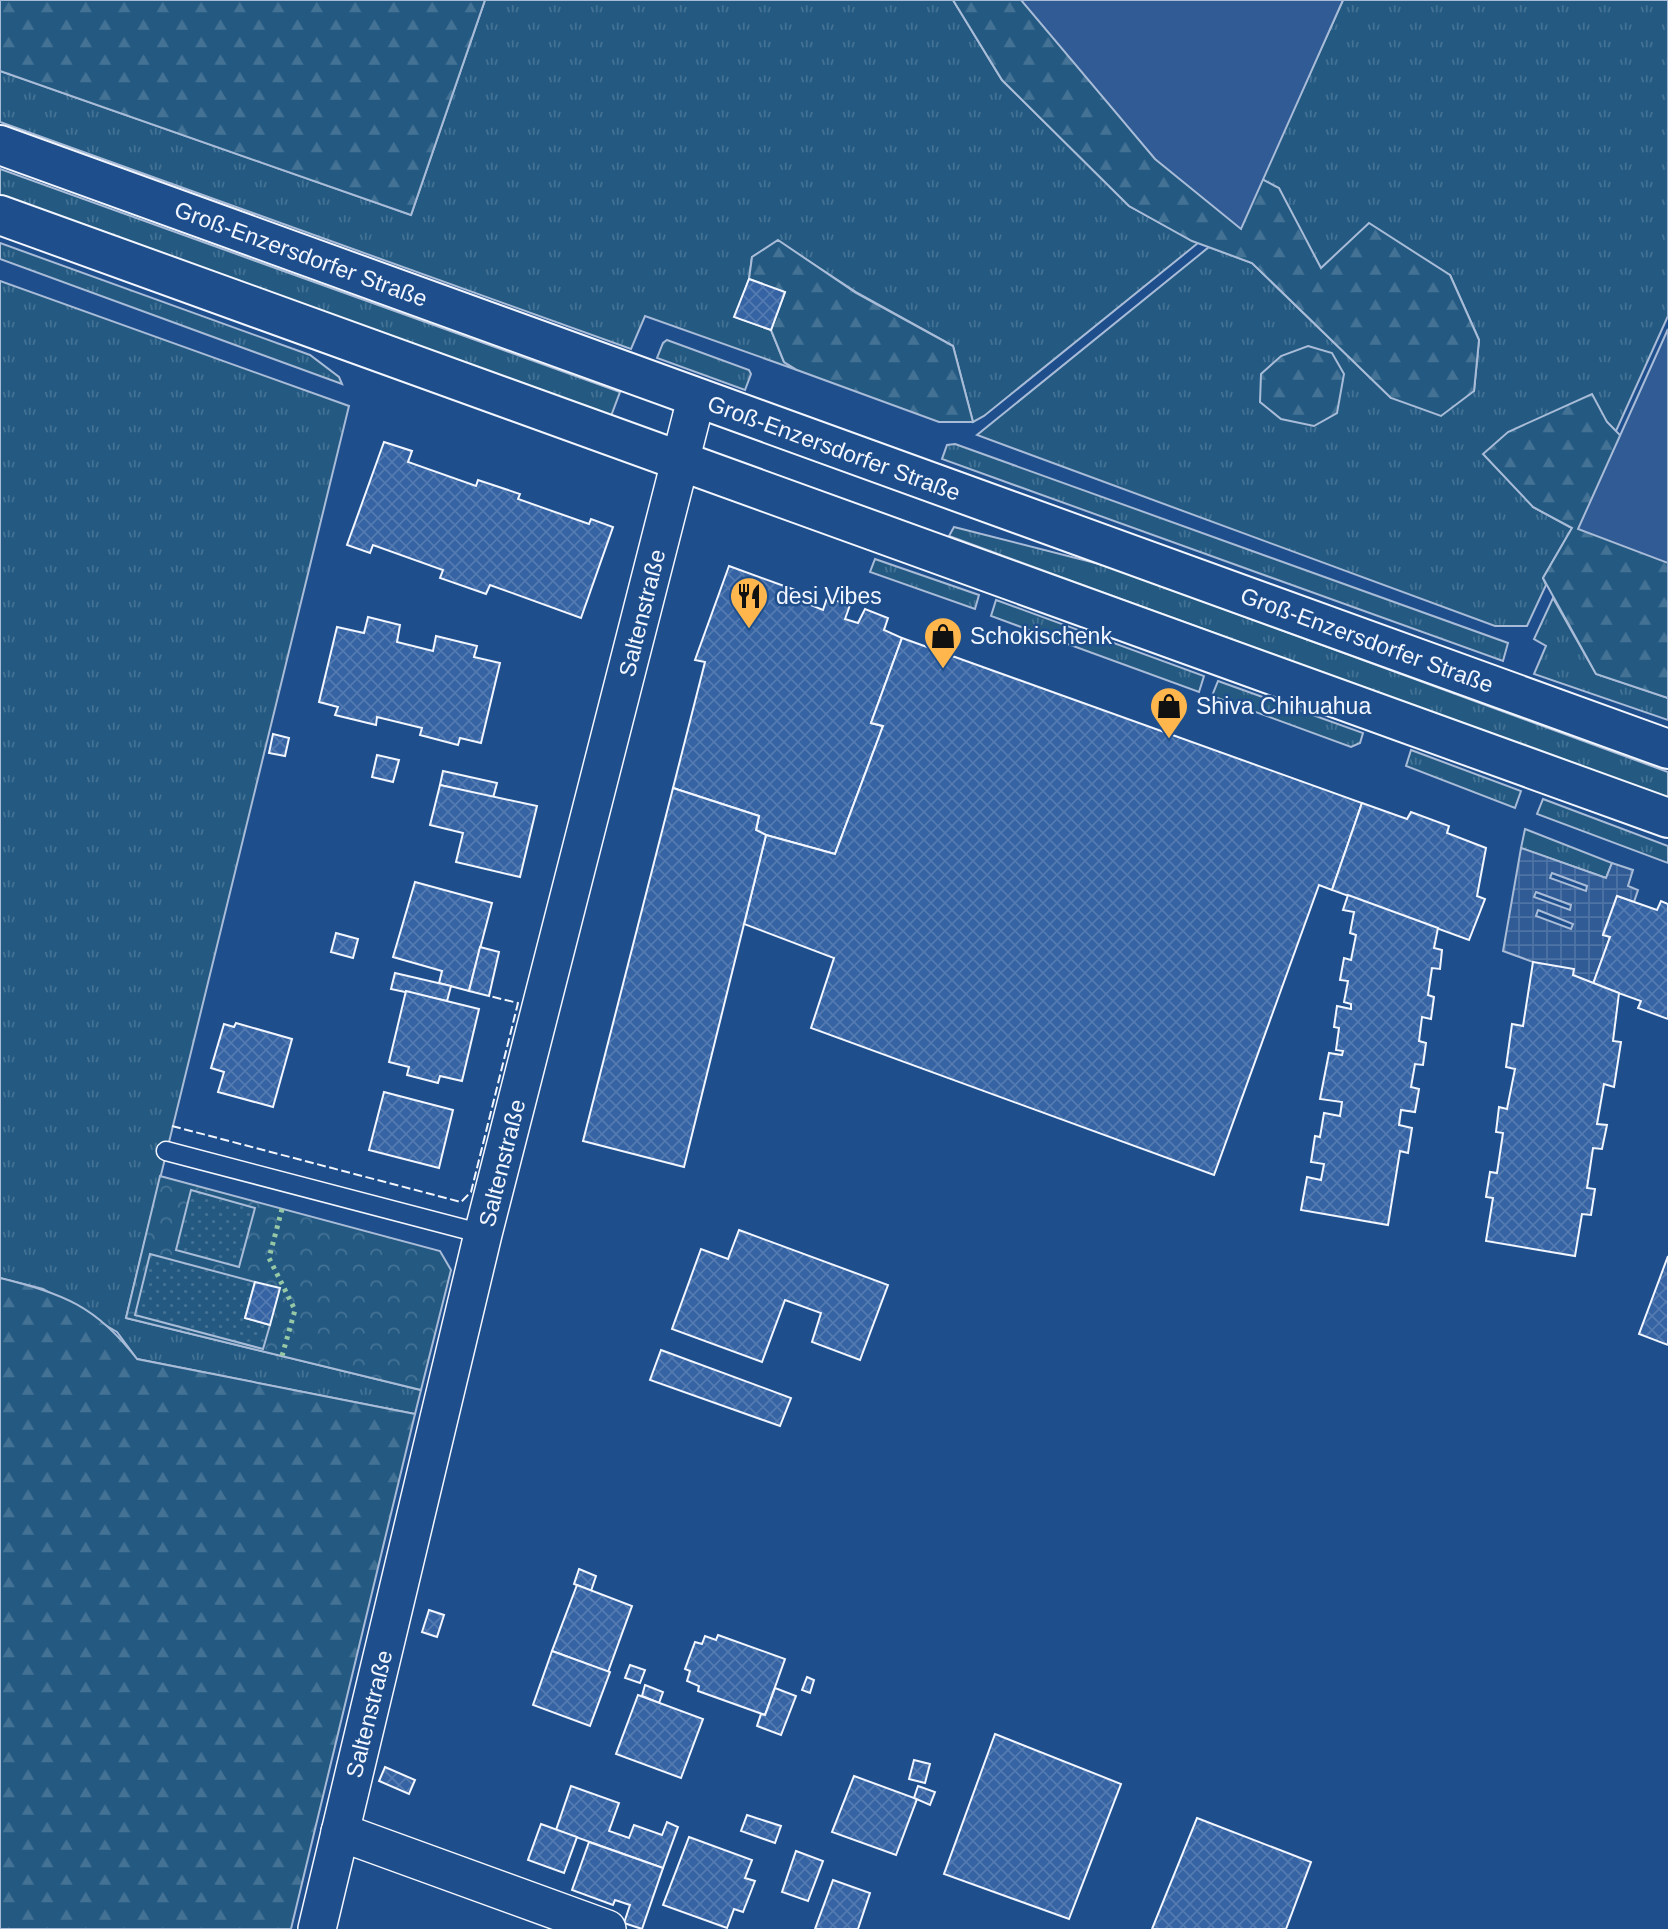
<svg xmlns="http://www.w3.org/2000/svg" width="1668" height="1929" font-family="Arial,sans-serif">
  <defs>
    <pattern id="grass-tufts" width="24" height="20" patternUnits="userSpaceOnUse" patternTransform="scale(1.75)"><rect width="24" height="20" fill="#245a82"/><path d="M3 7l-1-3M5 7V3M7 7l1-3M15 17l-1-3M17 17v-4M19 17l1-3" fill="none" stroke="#447295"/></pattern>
    <pattern id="forest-firs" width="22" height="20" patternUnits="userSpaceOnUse" patternTransform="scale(1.75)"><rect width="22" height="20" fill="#245a82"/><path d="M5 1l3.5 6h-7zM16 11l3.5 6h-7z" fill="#447295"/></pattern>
    <pattern id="park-crowns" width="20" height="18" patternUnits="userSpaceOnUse" patternTransform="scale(1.75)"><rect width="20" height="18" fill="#245a82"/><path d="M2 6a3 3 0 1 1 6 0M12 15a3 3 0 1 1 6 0" fill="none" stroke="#447295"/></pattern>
    <pattern id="garden-dots" width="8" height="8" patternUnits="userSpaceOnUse" patternTransform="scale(1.75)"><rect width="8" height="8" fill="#245a82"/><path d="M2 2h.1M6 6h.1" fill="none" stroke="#447295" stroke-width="1.8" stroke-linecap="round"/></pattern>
    <pattern id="plaza-grid" width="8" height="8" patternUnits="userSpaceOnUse" patternTransform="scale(1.75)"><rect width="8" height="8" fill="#305b95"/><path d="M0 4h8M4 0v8" fill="none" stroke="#4e73a5"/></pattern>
    <pattern id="building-cross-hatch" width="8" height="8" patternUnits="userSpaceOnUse" patternTransform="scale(1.75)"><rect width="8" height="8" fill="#3563a3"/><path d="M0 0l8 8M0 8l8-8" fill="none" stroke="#537ab1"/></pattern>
  </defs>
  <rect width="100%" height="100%" fill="#1f4e8c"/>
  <g fill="url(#grass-tufts)" stroke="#a8bbd7" stroke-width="2">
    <polygon points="485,0 953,0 1002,80 1129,206 1198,243 984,416 973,422 953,346 856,292 778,241 752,257 749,279 735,317 771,330 784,362 797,370 645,316 631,349 0,122 0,71 411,215"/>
    <polygon points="1343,0 1668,0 1668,316 1616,431 1607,422 1533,507 1572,528 1543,578 1546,585 1527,626 1495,626 977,435 1209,247 1252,263 1391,398 1474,391 1479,340 1450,275 1321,269 1279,189 1262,179"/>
    <polygon points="0,169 620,392 611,416 0,196"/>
    <polygon points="0,243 310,355 339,377 342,384 0,259"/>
    <polygon points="0,281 349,406 126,1318 421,1390 415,1414 137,1359 117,1332 43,1289 0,1278"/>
    <polygon points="667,340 749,370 751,374 745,390 657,358 663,343"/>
    <polygon points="955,444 1508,643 1503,661 942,459 947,445"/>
    <polygon points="954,527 1107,566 1668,772 1668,799 949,536"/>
    <polygon points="875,559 979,595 975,609 870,572"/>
    <polygon points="1553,598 1596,674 1668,698 1668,720 1534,674 1546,646 1534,639"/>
    <polygon points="996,600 1204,676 1199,692 991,616"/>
    <polygon points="1218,681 1363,733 1360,743 1351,747 1212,696"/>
    <polygon points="1411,750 1521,791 1515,808 1406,766"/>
    <polygon points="1543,799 1668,846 1668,863 1537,814"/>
    <polygon points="1525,829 1612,863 1606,878 1521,848"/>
  </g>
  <g fill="url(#forest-firs)" stroke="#a8bbd7" stroke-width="2">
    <polygon points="0,0 485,0 411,215 0,71"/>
    <polygon points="953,0 1043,0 1229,162 1279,188 1321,268 1369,223 1450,275 1479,340 1474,391 1441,416 1391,398 1252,263 1192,241 1129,206 1002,80"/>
    <polygon points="778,240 856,293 953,346 973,422 939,422 797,370 784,362 771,330 785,292 749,279 752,257"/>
    <polygon points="1308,346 1332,353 1344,374 1337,413 1314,426 1281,419 1260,402 1261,374 1281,356"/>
    <polygon points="1592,394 1607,422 1668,484 1668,698 1596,674 1543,578 1572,528 1533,507 1483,454 1508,432"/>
    <path d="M0,1278C64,1294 96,1306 137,1359L415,1414L291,1929H0Z"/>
  </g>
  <polygon fill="url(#park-crowns)" stroke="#a8bbd7" stroke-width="2" points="160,1176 440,1251 451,1270 421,1390 126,1318"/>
  <g fill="url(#garden-dots)" stroke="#a8bbd7" stroke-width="2">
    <polygon points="191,1190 255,1208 239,1267 176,1250"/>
    <polygon points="150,1254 255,1282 245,1318 270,1325 263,1349 135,1315"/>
  </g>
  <g fill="#305b95" stroke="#a8bbd7" stroke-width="2">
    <polygon points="1021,0 1343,0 1241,229 1155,159"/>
    <polygon points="1668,329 1668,563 1578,529"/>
  </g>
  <path fill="url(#plaza-grid)" stroke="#a8bbd7" stroke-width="2" fill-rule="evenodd" d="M1521,848L1606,878L1612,863L1633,870L1628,886L1638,890L1634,902L1617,896L1603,934L1610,937L1593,984L1503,951ZM1552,873L1587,886L1586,891L1550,878ZM1536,892L1571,905L1570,910L1534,897ZM1538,910L1573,924L1571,929L1536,916Z"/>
  <g fill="url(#building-cross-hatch)" stroke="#f2f6ff" stroke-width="2">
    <polygon points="749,279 785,292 771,330 734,317"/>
    <polygon points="384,442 412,451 408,462 476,486 478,480 520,494 518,499 589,524 591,519 613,527 581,618 490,585 486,594 440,578 443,570 373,545 370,553 347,545"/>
    <polygon points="729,566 795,590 793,598 823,610 827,598 850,605 845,619 858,623 865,609 888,618 884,630 902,638 871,723 883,726 835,854 766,835 756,830 759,816 673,788 705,662 695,660"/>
    <polygon points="368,617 400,625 397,642 433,651 436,636 477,646 474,657 500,663 481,743 460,738 458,745 420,735 422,728 377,717 376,725 335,715 338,707 319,702 337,627 364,633"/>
    <polygon points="902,638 1362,803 1332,890 1319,885 1214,1175 811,1028 834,958 744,924 766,835 835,854 883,726 871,723"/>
    <polygon points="273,734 289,738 285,756 269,753"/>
    <polygon points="377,755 399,760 393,782 372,777"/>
    <polygon points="443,771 497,783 493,798 440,785"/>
    <polygon points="440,785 537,806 520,877 456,862 463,833 430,825"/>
    <polygon points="673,788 759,816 756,830 766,835 684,1167 583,1141"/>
    <polygon points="1362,803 1407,819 1411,812 1449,826 1447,833 1486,848 1477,896 1485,899 1469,940 1332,890"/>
    <polygon points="415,882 492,903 469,991 439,983 442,971 393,957"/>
    <polygon points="1348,895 1438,928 1434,948 1442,950 1440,969 1432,968 1428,995 1434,997 1431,1019 1422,1017 1419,1041 1426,1043 1423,1065 1415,1064 1411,1087 1419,1089 1415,1112 1401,1110 1399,1125 1412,1128 1408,1153 1400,1151 1388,1225 1301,1210 1307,1177 1321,1180 1324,1164 1311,1162 1315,1136 1320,1137 1324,1113 1340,1116 1342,1102 1320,1099 1329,1053 1342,1055 1343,1051 1336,1050 1339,1028 1334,1027 1337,1006 1351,1009 1351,1004 1344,1002 1348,981 1340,980 1344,958 1351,960 1356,935 1350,933 1354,912 1343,910"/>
    <polygon points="1617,896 1657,910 1661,901 1668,904 1668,1019 1638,1008 1641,1001 1593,984 1610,937 1603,935"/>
    <polygon points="336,933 358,939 353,958 331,952"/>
    <polygon points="480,947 499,952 489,996 469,991"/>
    <polygon points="1533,962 1574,969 1573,975 1619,993 1613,1041 1621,1042 1614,1087 1604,1084 1597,1124 1607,1125 1602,1149 1593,1148 1587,1188 1595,1189 1591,1215 1582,1214 1575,1256 1486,1241 1493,1198 1486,1197 1490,1172 1497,1173 1503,1133 1496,1132 1499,1107 1507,1109 1515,1069 1506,1067 1512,1024 1523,1026"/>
    <polygon points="395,973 451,986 447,1001 391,989"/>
    <polygon points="406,991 479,1009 462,1081 440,1076 438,1083 407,1075 409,1067 389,1062"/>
    <polygon points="236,1023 292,1039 273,1107 218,1092 224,1072 211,1068 224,1024 234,1027"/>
    <polygon points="384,1092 453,1110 439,1168 369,1150"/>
    <polygon points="739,1230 888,1285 860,1360 812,1342 821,1313 785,1300 762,1362 672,1329 701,1249 728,1259"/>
    <polygon points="1668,1256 1668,1345 1639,1334"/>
    <polygon points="255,1282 280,1288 270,1325 245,1318"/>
    <polygon points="661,1350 791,1398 780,1426 650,1380"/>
    <polygon points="579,1569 596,1576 591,1591 574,1584"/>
    <polygon points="577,1585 632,1606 608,1672 552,1651"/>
    <polygon points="429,1610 444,1615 437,1637 422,1632"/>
    <polygon points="718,1635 785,1659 765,1715 698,1691 699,1686 687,1681 690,1671 685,1669 695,1642 702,1644 705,1636 716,1640"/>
    <polygon points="552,1651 610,1672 590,1726 533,1705"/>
    <polygon points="630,1665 645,1670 640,1683 625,1678"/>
    <polygon points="807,1677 814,1680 810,1693 802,1690"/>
    <polygon points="645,1685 663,1692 659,1703 642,1696"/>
    <polygon points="775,1688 796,1696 781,1735 757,1726 761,1714 765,1715"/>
    <polygon points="638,1695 703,1719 681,1778 616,1754"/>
    <polygon points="995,1734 1121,1784 1069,1919 944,1874"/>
    <polygon points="914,1760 930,1764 925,1783 909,1779"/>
    <polygon points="385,1767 415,1780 409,1794 379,1781"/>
    <polygon points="854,1776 917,1799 896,1855 832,1832"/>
    <polygon points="571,1786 619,1803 609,1831 629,1838 634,1825 662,1835 667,1822 678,1827 663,1868 556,1830"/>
    <polygon points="918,1786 935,1792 930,1805 914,1798"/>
    <polygon points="747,1815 781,1826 775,1843 741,1831"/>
    <polygon points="1197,1818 1311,1862 1286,1929 1152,1929"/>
    <polygon points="541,1824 577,1837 564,1873 528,1860"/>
    <polygon points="689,1837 752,1860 745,1878 755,1881 743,1912 734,1909 727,1928 663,1905"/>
    <polygon points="589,1842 663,1868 642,1929 624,1923 630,1905 615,1900 613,1905 572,1890"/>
    <polygon points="796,1851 823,1861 808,1901 782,1892"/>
    <polygon points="833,1880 870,1893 858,1929 815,1929"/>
  </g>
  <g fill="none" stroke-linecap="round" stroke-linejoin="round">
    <defs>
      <polyline id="service" points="166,1151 483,1234"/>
      <g id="minor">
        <polyline points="340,1832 607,1929"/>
        <polyline points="317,1929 483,1234 696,399"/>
      </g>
      <g id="primary">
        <polyline points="0,145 1668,749"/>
        <polyline points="0,215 1668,818"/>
      </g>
    </defs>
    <use href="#service" stroke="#f2f6ff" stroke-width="21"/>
    <use href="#minor" stroke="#f2f6ff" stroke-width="40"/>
    <use href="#primary" stroke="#f2f6ff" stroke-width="42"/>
    <use href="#service" stroke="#1f4e8c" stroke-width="18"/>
    <use href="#minor" stroke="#1f4e8c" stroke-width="37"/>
    <use href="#primary" stroke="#1f4e8c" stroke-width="38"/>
    <polyline stroke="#97c8a6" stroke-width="5" stroke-dasharray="3.5 5" stroke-linecap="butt" points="282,1209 269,1258 295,1310 282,1356"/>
    <polyline stroke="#f2f6ff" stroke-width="2" stroke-dasharray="9 3.5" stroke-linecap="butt" points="172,1126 461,1202 471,1192 518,1003 489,996"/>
  </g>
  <defs>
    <symbol id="restaurant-pin" viewBox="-11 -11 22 30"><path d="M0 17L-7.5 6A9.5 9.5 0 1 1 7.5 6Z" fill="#ffb74d" stroke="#1f4e8c"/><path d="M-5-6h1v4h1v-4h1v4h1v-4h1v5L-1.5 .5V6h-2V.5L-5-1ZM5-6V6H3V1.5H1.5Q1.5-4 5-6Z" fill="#111"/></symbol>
    <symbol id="shop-pin" viewBox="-11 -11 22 30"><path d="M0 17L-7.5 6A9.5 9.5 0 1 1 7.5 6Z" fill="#ffb74d" stroke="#1f4e8c"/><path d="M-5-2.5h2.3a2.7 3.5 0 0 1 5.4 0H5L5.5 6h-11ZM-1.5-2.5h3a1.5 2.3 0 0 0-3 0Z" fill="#111"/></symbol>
  </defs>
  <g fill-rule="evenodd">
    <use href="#restaurant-pin" x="727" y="574" width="44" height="60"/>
    <use href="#shop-pin" x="921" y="614" width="44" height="60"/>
    <use href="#shop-pin" x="1147" y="684" width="44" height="60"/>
  </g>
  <g text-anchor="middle" stroke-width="5" stroke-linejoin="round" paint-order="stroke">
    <g font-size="23" fill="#f2f6ff" stroke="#1f4e8c">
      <text transform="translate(301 254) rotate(20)" y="8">Groß-Enzersdorfer Straße</text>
      <text transform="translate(834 448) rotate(20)" y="8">Groß-Enzersdorfer Straße</text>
      <text transform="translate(642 613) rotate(-76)" y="8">Saltenstraße</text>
      <text transform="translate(1367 640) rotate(20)" y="8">Groß-Enzersdorfer Straße</text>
      <text transform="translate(502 1163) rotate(-76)" y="8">Saltenstraße</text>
      <text transform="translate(369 1714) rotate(-76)" y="8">Saltenstraße</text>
    </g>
    <g font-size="23" fill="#f2f6ff" stroke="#1f4e8c" text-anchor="start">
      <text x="776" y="604">desi Vibes</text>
      <text x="970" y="644">Schokischenk</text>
      <text x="1196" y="714">Shiva Chihuahua</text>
    </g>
  </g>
</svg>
